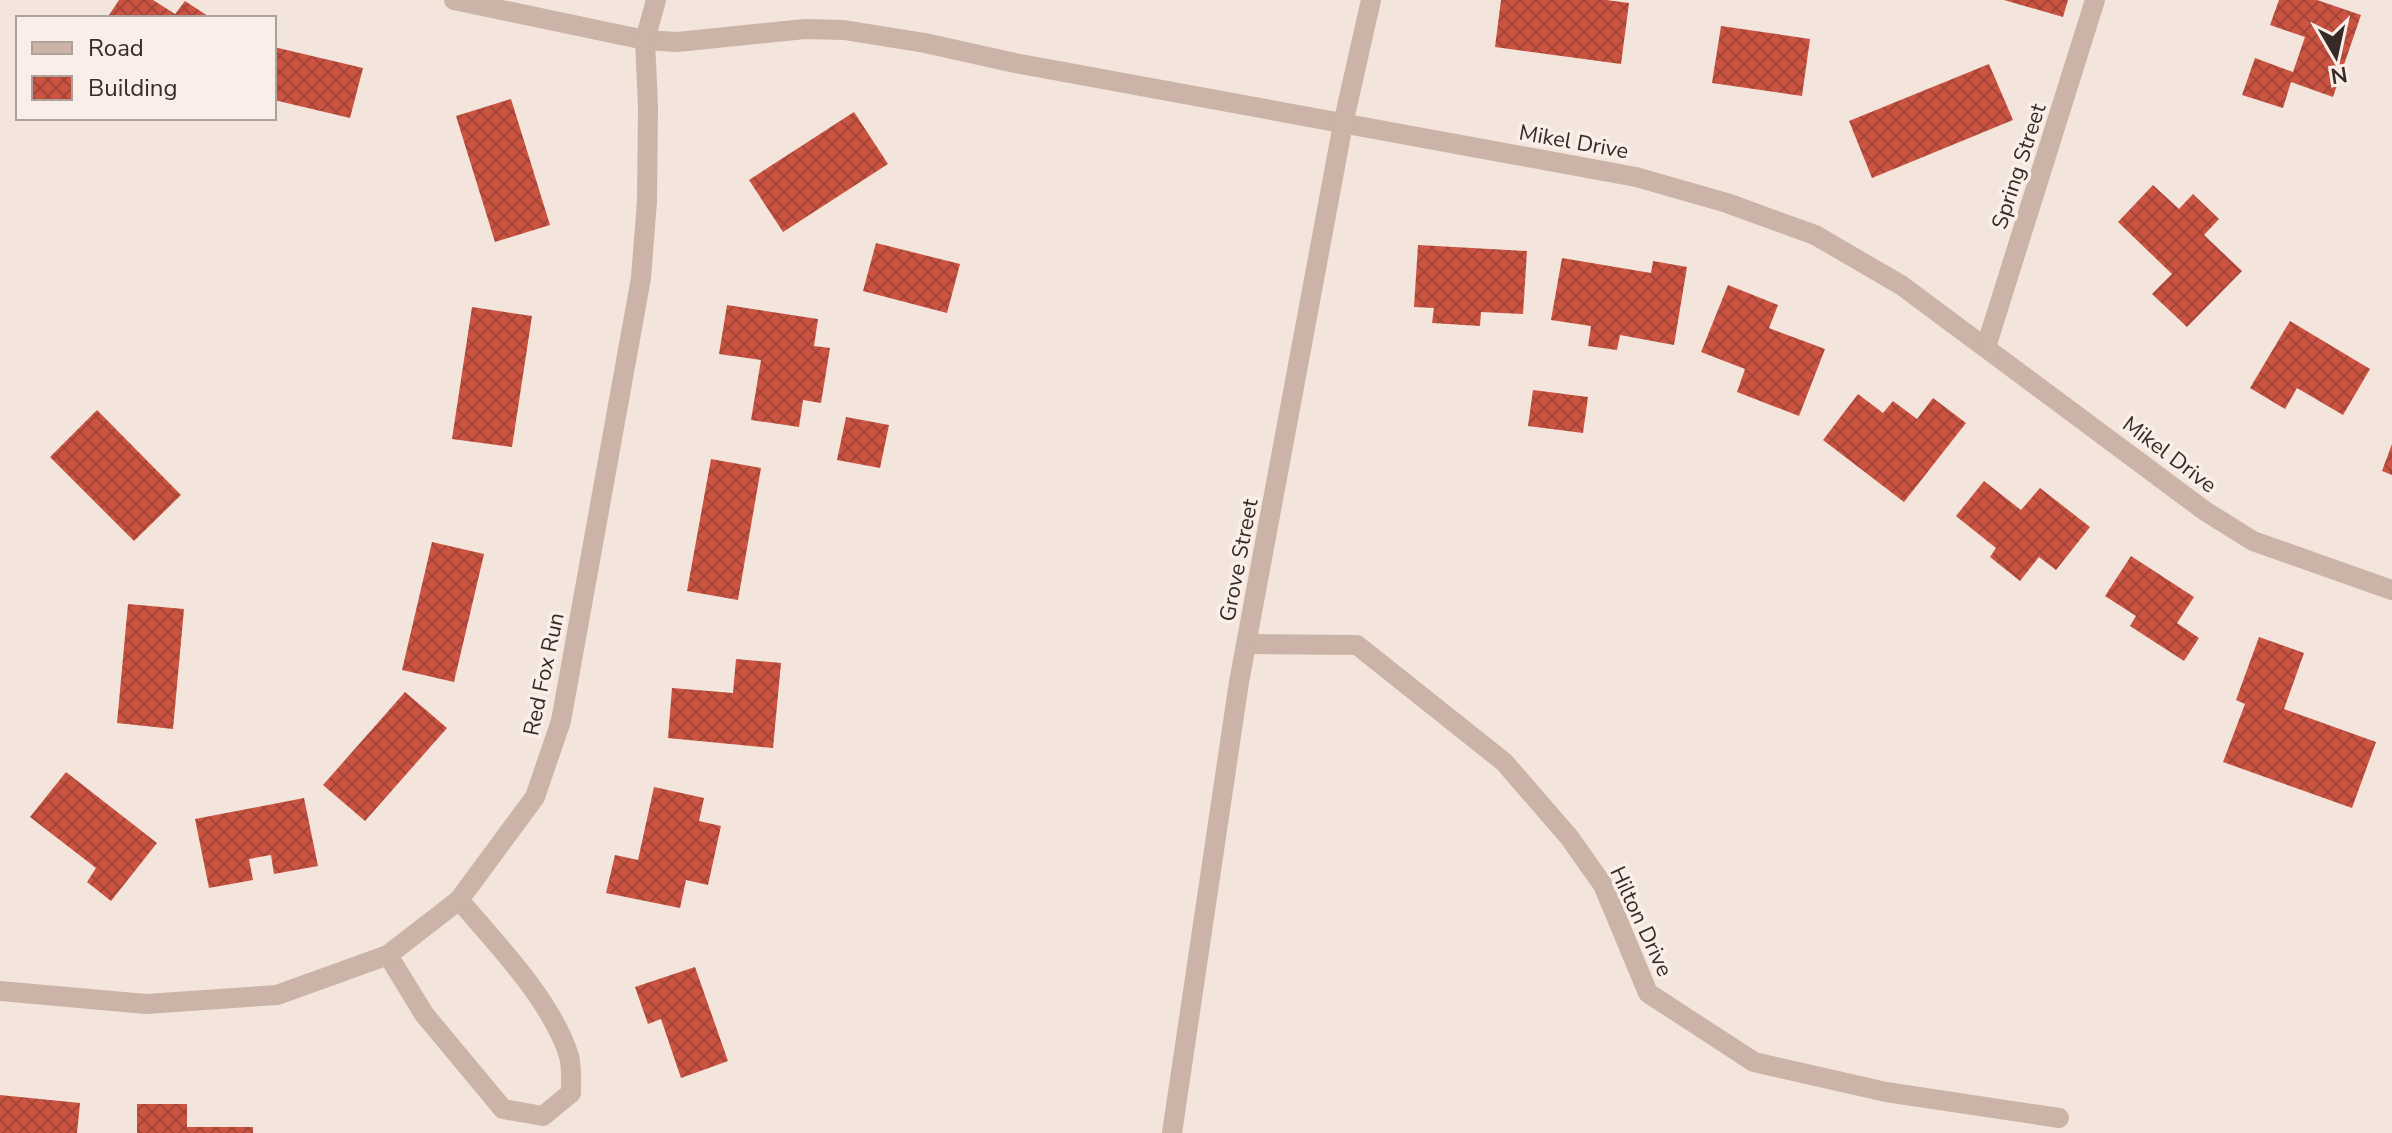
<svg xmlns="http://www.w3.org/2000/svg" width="2392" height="1133" font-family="'Nunito Sans',sans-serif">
  <defs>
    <pattern id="building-cross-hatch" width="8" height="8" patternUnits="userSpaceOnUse" patternTransform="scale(2)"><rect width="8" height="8" fill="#ca5342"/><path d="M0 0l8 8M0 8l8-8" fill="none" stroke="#a54537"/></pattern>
  </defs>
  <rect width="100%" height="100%" fill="#f3e5db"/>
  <g fill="url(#building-cross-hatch)">
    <polygon points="119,0 153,0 175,14 185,1 211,18 107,18"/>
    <polygon points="1501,0 1606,0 1629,3 1621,64 1495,47"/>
    <polygon points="2004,0 2068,0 2063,17"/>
    <polygon points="2279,0 2317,0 2361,15 2333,97 2291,82 2283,108 2242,95 2255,58 2293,72 2305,37 2270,25"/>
    <polygon points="1721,26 1810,39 1802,96 1712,83"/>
    <polygon points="274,47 363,68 350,118 274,100"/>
    <polygon points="1989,64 2013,120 1872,178 1849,121"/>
    <polygon points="511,99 550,225 495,242 456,116"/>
    <polygon points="854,112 888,164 783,232 749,180"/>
    <polygon points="2153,185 2179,209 2193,194 2219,219 2204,235 2242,271 2187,327 2152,294 2172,274 2118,222"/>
    <polygon points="876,243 960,264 947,313 863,291"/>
    <polygon points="1418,245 1527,251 1523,314 1481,312 1480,326 1432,323 1434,308 1414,307"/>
    <polygon points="1562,258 1651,273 1653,261 1687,267 1674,345 1620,335 1617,350 1588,346 1591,326 1551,320"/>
    <polygon points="1728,285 1778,305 1769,328 1825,349 1799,416 1737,392 1745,369 1701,352"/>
    <polygon points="727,305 818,319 814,346 830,348 821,403 803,400 799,427 751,420 761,360 719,354"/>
    <polygon points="472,307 532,316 512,447 452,439"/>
    <polygon points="2290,321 2370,369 2343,415 2297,388 2285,409 2250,388"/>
    <polygon points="1533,390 1588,397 1583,433 1528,426"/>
    <polygon points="1858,394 1883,413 1893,401 1917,419 1933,398 1966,423 1904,502 1823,440"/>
    <polygon points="97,410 181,495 134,541 50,457"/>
    <polygon points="846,417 889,425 880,468 837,460"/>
    <polygon points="2392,444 2392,475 2382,471"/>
    <polygon points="711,459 761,468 738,600 687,591"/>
    <polygon points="1984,481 2021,510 2040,488 2090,527 2056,570 2039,557 2020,581 1990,557 1996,548 1956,516"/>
    <polygon points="432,542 484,554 454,682 402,670"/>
    <polygon points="2131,556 2194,597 2177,623 2199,638 2184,661 2130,626 2136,616 2105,596"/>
    <polygon points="128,604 184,609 173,729 117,723"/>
    <polygon points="2259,637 2304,653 2284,709 2376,742 2352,808 2223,762 2245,704 2236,700"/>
    <polygon points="736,659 781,663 773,748 668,738 672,688 733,693"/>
    <polygon points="405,692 447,728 365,821 323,785"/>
    <polygon points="66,772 157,843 111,901 87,882 96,868 30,817"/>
    <polygon points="654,787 704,798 699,821 721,826 708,885 686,880 680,908 606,893 615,855 638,860"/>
    <polygon points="304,798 318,866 274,874 271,855 249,859 253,880 209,888 195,819"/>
    <polygon points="695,967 728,1061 681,1078 661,1019 648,1024 635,987"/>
    <polygon points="0,1095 80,1103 77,1133 0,1133"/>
    <polygon points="137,1104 187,1104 187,1127 253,1127 253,1133 137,1133"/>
  </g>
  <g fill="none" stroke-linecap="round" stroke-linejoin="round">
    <g stroke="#cbb3a7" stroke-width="20">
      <polyline points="454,0 645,40 677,42 805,29 844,30 925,43 1015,63 1636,177 1727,203 1815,235 1901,285 2205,511 2253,541 2392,590"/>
      <polyline points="1986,347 2095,0"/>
      <polyline points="1247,644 1357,645 1504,762 1569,837 1603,885 1648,993 1754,1062 1886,1092 2059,1118"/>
      <path d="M388,955L424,1014L503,1109L543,1116L571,1093C571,1081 572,1067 569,1056C552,1001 496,943 459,900"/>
      <polyline points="0,991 146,1004 277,995 388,955 459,900 535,797 561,721 641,278 647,201 648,107 645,40 656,0"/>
      <polyline points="1172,1133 1239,682 1343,124 1371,0"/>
    </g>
  </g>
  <g text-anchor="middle" stroke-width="7" stroke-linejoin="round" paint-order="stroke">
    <g font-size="22" fill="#372b28" stroke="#faefe8">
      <text transform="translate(1574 141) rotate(10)" y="8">Mikel Drive</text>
      <text transform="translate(2018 166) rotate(-72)" y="8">Spring Street</text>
      <text transform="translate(2170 454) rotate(37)" y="8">Mikel Drive</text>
      <text transform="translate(1238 560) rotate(-79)" y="8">Grove Street</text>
      <text transform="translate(543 674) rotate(-78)" y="8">Red Fox Run</text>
      <text transform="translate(1642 921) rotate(65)" y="8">Hilton Drive</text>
    </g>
  </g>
  <rect x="16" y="16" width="260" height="104" fill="#faefe8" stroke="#aca19b" stroke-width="2"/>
  <rect x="32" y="42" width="40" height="12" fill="#cbb3a7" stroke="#aca19b" stroke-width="2"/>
  <text x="88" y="56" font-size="24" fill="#372b28">Road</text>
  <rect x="32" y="76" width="40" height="24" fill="url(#building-cross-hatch)" stroke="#aca19b" stroke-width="2"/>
  <text x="88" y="96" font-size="24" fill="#372b28">Building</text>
  <g transform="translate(2336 56) rotate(171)" stroke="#faefe8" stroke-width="6" paint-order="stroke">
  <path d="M0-6L14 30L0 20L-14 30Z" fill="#372b28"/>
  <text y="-12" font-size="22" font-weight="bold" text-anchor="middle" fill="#372b28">N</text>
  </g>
</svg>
